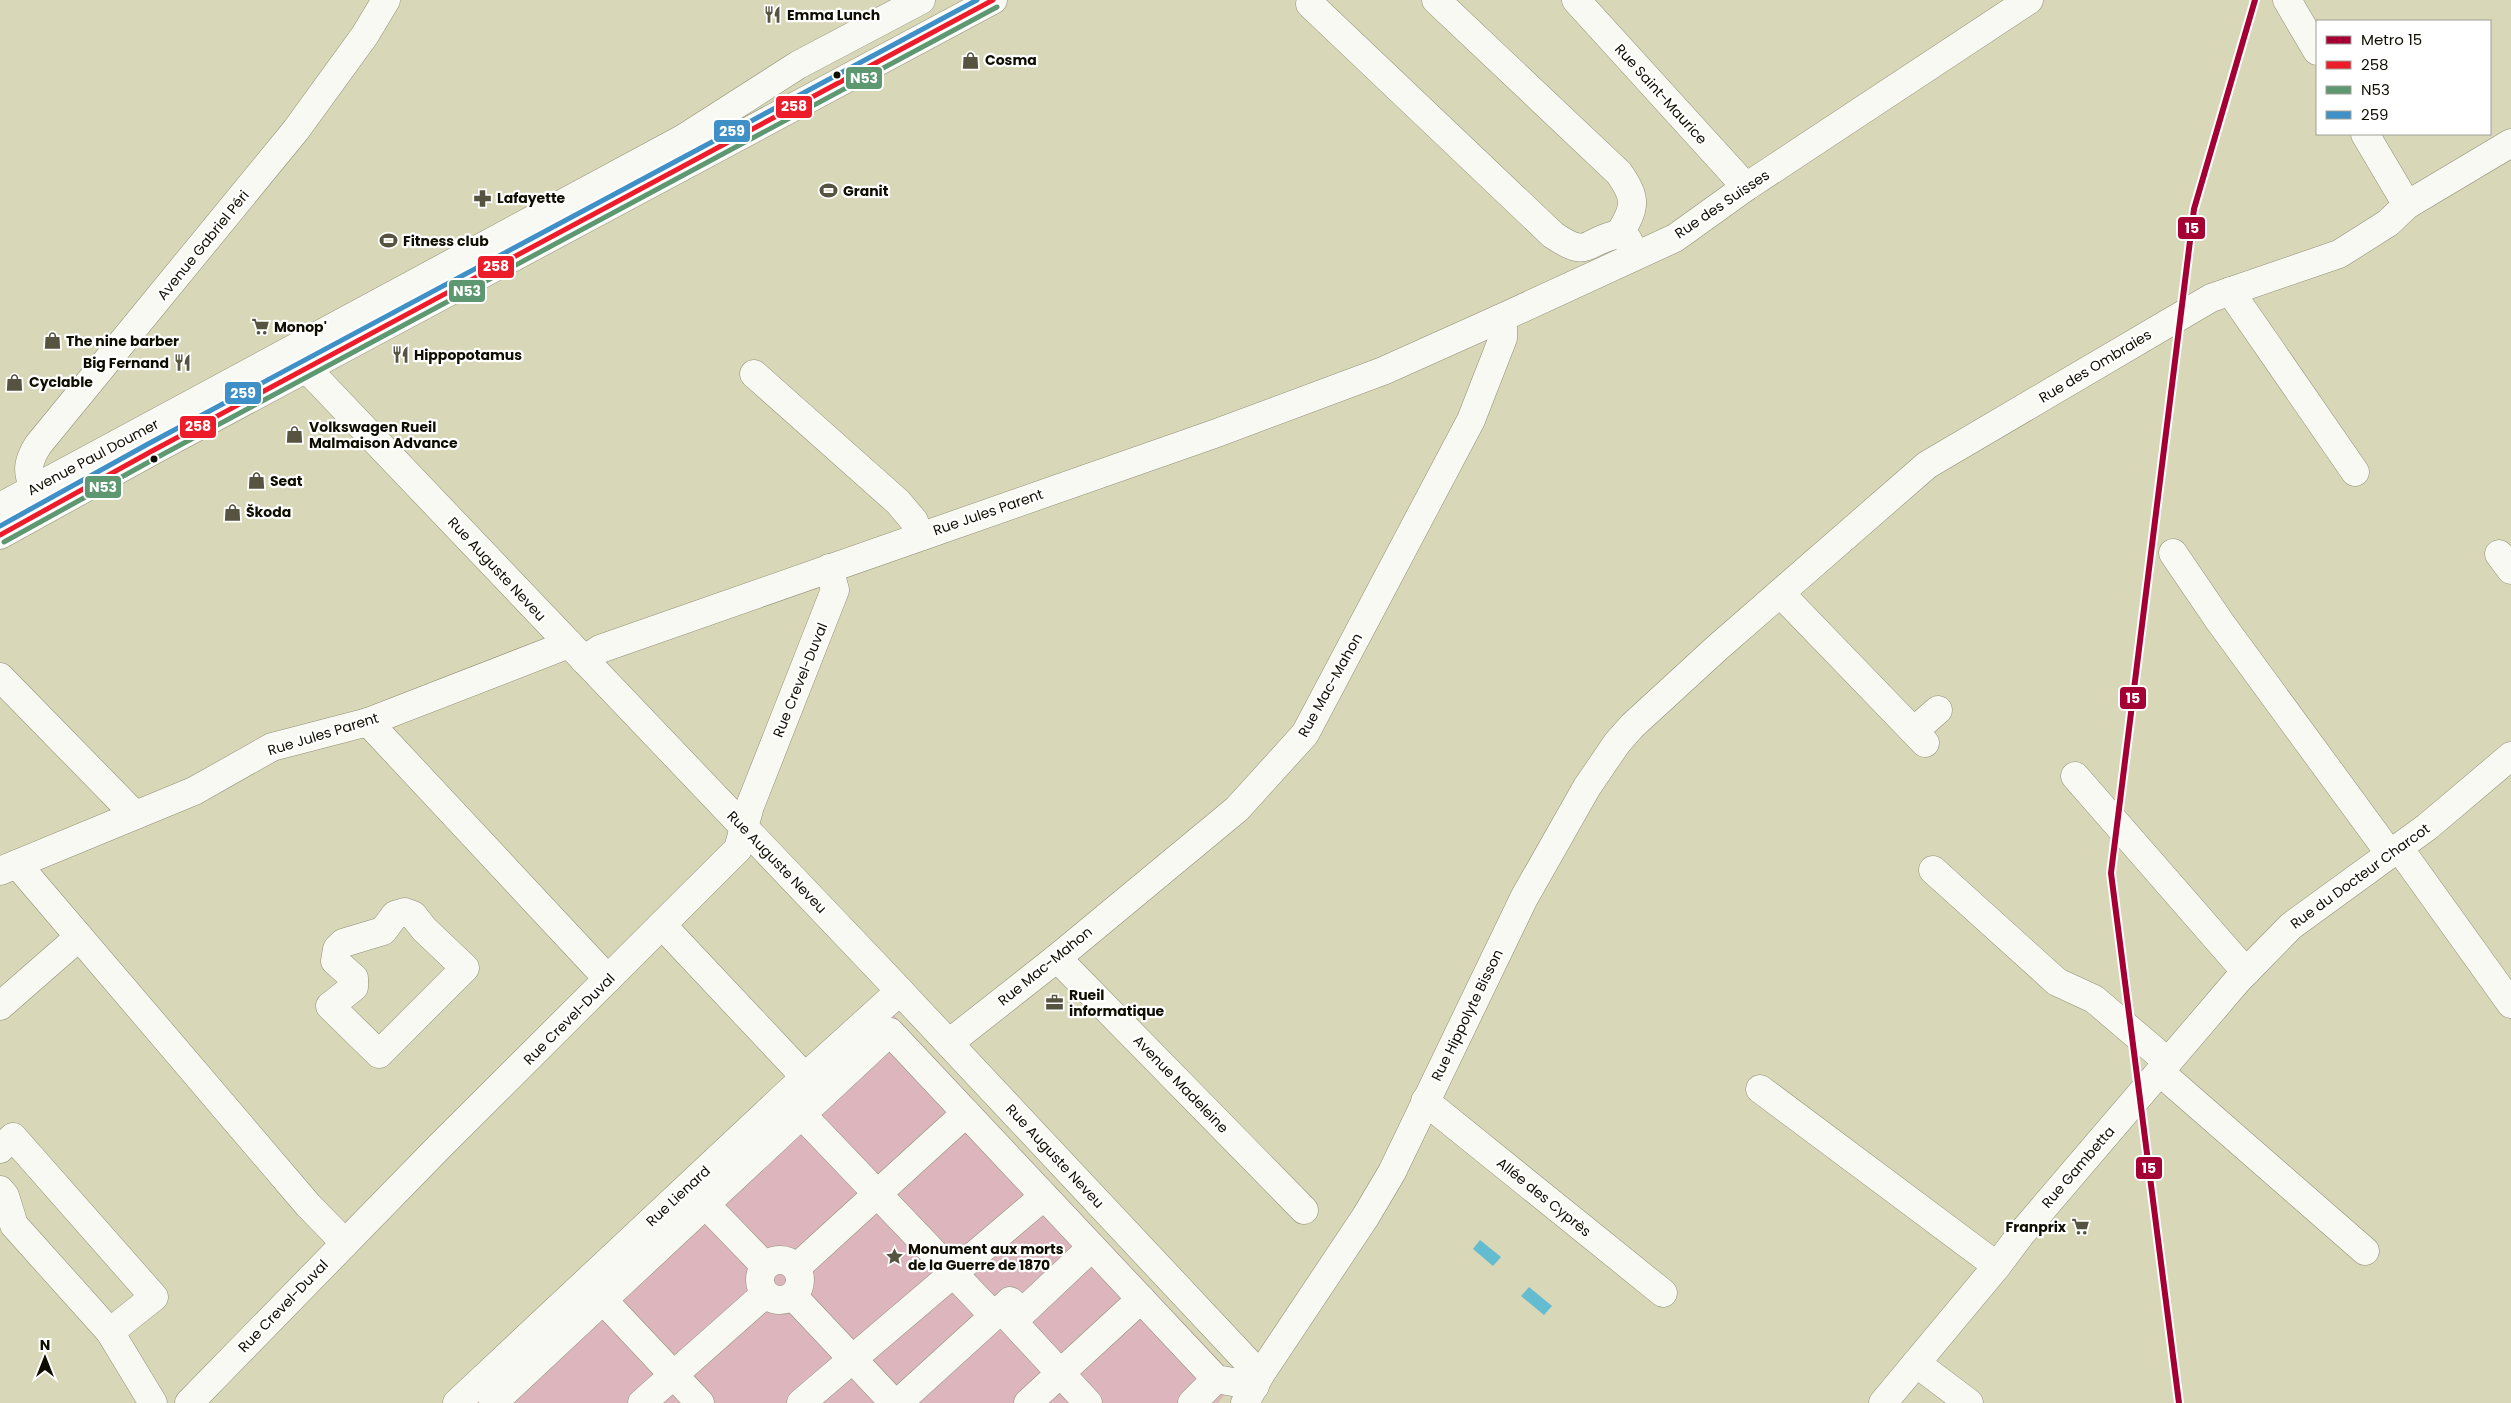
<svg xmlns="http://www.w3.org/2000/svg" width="2511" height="1403" font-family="Poppins,sans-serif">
  <rect width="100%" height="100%" fill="#d8d7b7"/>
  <polygon fill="#dcb6bc" points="892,1013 1229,1371 1230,1387 1218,1403 473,1403"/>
  <g fill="#64bcd0">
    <polygon points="1480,1240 1501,1257 1493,1266 1473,1249"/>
    <polygon points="1529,1287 1552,1306 1544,1315 1521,1296"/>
  </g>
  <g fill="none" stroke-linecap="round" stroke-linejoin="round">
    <defs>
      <g id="minor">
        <path d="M1436,0L1619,173C1637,199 1636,207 1619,234"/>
        <polyline points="1576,0 1746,187"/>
        <polyline points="2287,0 2317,51"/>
        <path d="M1310,4L1553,235C1590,260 1583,241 1619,234L1628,240L1635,256"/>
        <polyline points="2365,134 2407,205"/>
        <polyline points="2230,291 2355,472"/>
        <polyline points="290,351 881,971 1260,1375"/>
        <polyline points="754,374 898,502 914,521 919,536"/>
        <path d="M34,488C26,471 28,461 38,445L296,130L365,35L386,0"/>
        <polyline points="2173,553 2220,622 2390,854"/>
        <polyline points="2499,554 2511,570"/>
        <polyline points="1780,593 1925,743"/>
        <polyline points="584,660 600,649 1214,434 1383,371 1499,319 1675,238 1746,187 2029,0"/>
        <polyline points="0,677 135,815"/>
        <polyline points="368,722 608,979"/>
        <polyline points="1914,731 1938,710"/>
        <polyline points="2075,776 2246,972"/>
        <polyline points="2399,848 2511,1004"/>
        <polyline points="17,864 308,1205 345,1243"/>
        <polyline points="1933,870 2057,982 2094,999 2168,1062"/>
        <polyline points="0,871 194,791 272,747 368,722 569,644"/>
        <polygon points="405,912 413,915 424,929 465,968 379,1054 330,1006 354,987 354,978 335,961 337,949 343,943 383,931 395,915"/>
        <polyline points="662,925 805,1077"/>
        <polyline points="1057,958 1304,1210"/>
        <polyline points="0,1006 79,937"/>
        <polyline points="949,1043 1057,958 1237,809 1305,734 1471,420 1503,338 1503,327 1499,319"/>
        <polyline points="2160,1072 2365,1251"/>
        <polyline points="1760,1089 1997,1266"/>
        <polyline points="1425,1101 1663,1293"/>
        <polyline points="802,1115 994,1316"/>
        <polyline points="0,1149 13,1137 154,1297 110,1332"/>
        <polyline points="0,1190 5,1196 14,1225 110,1332 153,1403"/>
        <polyline points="705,1204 765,1266"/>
        <circle cx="780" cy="1280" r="20"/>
        <polyline points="796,1268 966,1113"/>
        <polyline points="793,1296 894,1403"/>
        <polyline points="603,1300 890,1032 1216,1379 1255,1386"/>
        <polyline points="1001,1309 1088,1403"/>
        <polyline points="1916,1363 1969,1403"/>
        <polyline points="189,1403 440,1146 738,849 750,806 835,590 829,568"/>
        <polyline points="457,1403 805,1077 900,991"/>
        <polyline points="493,1403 603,1300 700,1403"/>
        <polyline points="642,1403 765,1294"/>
        <polyline points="801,1403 1044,1196"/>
        <polyline points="898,1403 1010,1301 1023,1312 1092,1247"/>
        <polyline points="1028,1403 1141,1299"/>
        <polyline points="1192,1403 1216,1379"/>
        <polyline points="1245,1403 1260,1375 1366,1216 1392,1172 1524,898 1587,787 1617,743 1632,726 1717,648 1927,465 2211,298 2339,254 2388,223 2407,205 2511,143"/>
        <polyline points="1883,1403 1997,1266 2021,1234 2238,980 2291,926 2427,827 2511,756"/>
      </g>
      <g id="major">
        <polyline points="0,507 684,138 798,65 921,0"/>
        <polyline points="0,535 152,451 993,0"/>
      </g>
    </defs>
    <use href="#minor" stroke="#919077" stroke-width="29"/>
    <use href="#major" stroke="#919077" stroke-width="29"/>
    <use href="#minor" stroke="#f9f9f4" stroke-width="28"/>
    <use href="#major" stroke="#f9f9f4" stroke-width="28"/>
    <defs>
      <polyline id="bus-1" points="0,535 152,451 993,0"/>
      <polyline id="bus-2" points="4,542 156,458 997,7"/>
      <polyline id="bus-3" points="0,526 148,444 977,0"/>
    </defs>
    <use href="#bus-1" stroke="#fff" stroke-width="9"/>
    <use href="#bus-2" stroke="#fff" stroke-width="9"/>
    <use href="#bus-3" stroke="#fff" stroke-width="9"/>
    <use href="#bus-1" stroke="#ed1c2a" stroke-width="5"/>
    <use href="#bus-2" stroke="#5d9870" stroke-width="5"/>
    <use href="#bus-3" stroke="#4090c8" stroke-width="5"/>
    <defs>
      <polyline id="metro-1" points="2179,1403 2111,873 2194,209 2255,0"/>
    </defs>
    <use href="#metro-1" stroke="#fff" stroke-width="10"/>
    <use href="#metro-1" stroke="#a50034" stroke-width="6"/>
  </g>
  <defs>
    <symbol id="restaurant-bare" viewBox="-9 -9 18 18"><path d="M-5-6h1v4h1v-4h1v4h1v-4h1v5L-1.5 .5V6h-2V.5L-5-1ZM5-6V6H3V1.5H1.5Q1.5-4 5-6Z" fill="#565440" stroke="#fff" stroke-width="2.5" paint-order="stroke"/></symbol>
    <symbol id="shop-bare" viewBox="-9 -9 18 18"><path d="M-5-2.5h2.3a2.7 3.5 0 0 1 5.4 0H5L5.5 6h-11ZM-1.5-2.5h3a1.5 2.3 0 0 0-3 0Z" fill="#565440" stroke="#fff" stroke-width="2.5" paint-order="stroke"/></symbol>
    <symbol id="stadium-bare" viewBox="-9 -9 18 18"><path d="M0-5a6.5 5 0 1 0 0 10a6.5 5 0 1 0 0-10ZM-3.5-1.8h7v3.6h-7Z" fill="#565440" stroke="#fff" stroke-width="2.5" paint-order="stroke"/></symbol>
    <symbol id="pharmacy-bare" viewBox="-9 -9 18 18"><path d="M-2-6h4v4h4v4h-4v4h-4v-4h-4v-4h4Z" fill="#565440" stroke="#fff" stroke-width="2.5" paint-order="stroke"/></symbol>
    <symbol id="supermarket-bare" viewBox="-9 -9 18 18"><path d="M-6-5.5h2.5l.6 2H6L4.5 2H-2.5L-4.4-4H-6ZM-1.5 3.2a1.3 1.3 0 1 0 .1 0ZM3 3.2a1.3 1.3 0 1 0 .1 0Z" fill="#565440" stroke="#fff" stroke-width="2.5" paint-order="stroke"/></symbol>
    <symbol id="office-bare" viewBox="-9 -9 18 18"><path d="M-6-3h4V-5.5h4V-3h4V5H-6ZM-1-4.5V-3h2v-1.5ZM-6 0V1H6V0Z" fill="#565440" stroke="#fff" stroke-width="2.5" paint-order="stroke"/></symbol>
    <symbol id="sight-bare" viewBox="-9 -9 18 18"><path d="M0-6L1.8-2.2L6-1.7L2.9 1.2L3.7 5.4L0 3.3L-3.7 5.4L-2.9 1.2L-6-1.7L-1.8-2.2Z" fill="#565440" stroke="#fff" stroke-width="2.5" paint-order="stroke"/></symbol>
  </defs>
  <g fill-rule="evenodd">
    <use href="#restaurant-bare" x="760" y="2" width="25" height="25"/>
    <use href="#shop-bare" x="958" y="48" width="25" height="25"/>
    <use href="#stadium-bare" x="816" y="178" width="25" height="25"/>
    <use href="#pharmacy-bare" x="470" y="186" width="25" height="25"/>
    <use href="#stadium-bare" x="376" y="228" width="25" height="25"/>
    <use href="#supermarket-bare" x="248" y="314" width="25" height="25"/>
    <use href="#shop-bare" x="40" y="328" width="25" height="25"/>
    <use href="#restaurant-bare" x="388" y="342" width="25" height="25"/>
    <use href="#restaurant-bare" x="170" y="350" width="25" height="25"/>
    <use href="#shop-bare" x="2" y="370" width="25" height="25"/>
    <use href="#shop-bare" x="282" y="422" width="25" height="25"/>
    <use href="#shop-bare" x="244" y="468" width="25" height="25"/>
    <use href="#shop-bare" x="220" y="500" width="25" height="25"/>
    <use href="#office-bare" x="1042" y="990" width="25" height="25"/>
    <use href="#supermarket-bare" x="2068" y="1214" width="25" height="25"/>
    <use href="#sight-bare" x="882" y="1244" width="25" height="25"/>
  </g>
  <g fill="#100e00" stroke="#fff" stroke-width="2">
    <circle cx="837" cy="75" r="4.5"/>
    <circle cx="154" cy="459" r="4.5"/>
  </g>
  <g text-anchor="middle" stroke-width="4.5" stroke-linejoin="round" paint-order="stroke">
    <g font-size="14" font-weight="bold" fill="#100e00" stroke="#fff" text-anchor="start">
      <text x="787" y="20">Emma Lunch</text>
      <text x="985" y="65">Cosma</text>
      <text x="843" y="196">Granit</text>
      <text x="497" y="203">Lafayette</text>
      <text x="403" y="246">Fitness club</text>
      <text x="274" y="332">Monop'</text>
      <text x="66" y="346">The nine barber</text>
      <text x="414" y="360">Hippopotamus</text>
      <text x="169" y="368" text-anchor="end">Big Fernand</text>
      <text x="29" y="387">Cyclable</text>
      <text x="309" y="432">Volkswagen Rueil<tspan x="309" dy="16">Malmaison Advance</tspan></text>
      <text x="270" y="486">Seat</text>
      <text x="246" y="517">Škoda</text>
      <text x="1069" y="1000">Rueil<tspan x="1069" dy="16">informatique</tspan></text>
      <text x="2066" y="1232" text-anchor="end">Franprix</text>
      <text x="908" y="1254">Monument aux morts<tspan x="908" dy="16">de la Guerre de 1870</tspan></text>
    </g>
    <g font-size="14" fill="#100e00" stroke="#fff">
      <text transform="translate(1661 94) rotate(48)" y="5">Rue Saint-Maurice</text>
      <text transform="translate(1722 204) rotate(-34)" y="5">Rue des Suisses</text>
      <text transform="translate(203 245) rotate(-51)" y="5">Avenue Gabriel Péri</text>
      <text transform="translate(2095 366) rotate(-31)" y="5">Rue des Ombraies</text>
      <text transform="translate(93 457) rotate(-28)" y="5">Avenue Paul Doumer</text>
      <text transform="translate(988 512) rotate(-19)" y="5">Rue Jules Parent</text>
      <text transform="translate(497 569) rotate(47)" y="5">Rue Auguste Neveu</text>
      <text transform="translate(800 680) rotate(-68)" y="5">Rue Crevel-Duval</text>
      <text transform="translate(1330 685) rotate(-61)" y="5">Rue Mac-Mahon</text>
      <text transform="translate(323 734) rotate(-17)" y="5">Rue Jules Parent</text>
      <text transform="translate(777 862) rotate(46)" y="5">Rue Auguste Neveu</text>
      <text transform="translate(2360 876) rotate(-36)" y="5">Rue du Docteur Charcot</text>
      <text transform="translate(1045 966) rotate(-39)" y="5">Rue Mac-Mahon</text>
      <text transform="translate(1467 1015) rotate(-64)" y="5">Rue Hippolyte Bisson</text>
      <text transform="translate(569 1019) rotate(-45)" y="5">Rue Crevel-Duval</text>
      <text transform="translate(1181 1084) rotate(46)" y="5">Avenue Madeleine</text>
      <text transform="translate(1055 1156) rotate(47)" y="5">Rue Auguste Neveu</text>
      <text transform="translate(2078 1167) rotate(-49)" y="5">Rue Gambetta</text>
      <text transform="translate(678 1196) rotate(-43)" y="5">Rue Lienard</text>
      <text transform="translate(1544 1197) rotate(39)" y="5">Allée des Cyprès</text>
      <text transform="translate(283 1306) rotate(-46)" y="5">Rue Crevel-Duval</text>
    </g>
  </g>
  <g stroke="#fff" stroke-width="2">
    <rect x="845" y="66" width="38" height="24" rx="5" fill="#5d9870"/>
    <rect x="775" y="95" width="38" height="24" rx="5" fill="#ed1c2a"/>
    <rect x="713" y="119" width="38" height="24" rx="5" fill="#4090c8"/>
    <rect x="2177" y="216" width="29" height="24" rx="5" fill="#a50034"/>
    <rect x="477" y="255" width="38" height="24" rx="5" fill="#ed1c2a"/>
    <rect x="448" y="279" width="38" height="24" rx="5" fill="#5d9870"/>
    <rect x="224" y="381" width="38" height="24" rx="5" fill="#4090c8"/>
    <rect x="179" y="415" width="38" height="24" rx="5" fill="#ed1c2a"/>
    <rect x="84" y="475" width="38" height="24" rx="5" fill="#5d9870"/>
    <rect x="2119" y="686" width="28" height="24" rx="5" fill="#a50034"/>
    <rect x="2135" y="1156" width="28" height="24" rx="5" fill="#a50034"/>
  </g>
  <g font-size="14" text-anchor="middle" font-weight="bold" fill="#fff">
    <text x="864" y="83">N53</text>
    <text x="794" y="111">258</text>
    <text x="732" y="136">259</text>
    <text x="2192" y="233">15</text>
    <text x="496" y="271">258</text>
    <text x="467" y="296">N53</text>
    <text x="243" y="398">259</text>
    <text x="198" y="431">258</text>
    <text x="103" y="492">N53</text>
    <text x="2133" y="703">15</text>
    <text x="2149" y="1173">15</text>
  </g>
  <rect x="2316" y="20" width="175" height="115" fill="#ffffff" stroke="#9f9f99"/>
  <rect x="2326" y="36" width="25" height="8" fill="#a50034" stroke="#9f9f99"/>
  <text x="2361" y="45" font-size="15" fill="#100e00">Metro 15</text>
  <rect x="2326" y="61" width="25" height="8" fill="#ed1c2a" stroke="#9f9f99"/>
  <text x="2361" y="70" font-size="15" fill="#100e00">258</text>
  <rect x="2326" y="86" width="25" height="8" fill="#5d9870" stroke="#9f9f99"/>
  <text x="2361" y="95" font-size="15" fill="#100e00">N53</text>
  <rect x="2326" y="111" width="25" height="8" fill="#4090c8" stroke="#9f9f99"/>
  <text x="2361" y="120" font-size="15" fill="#100e00">259</text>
  <g transform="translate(45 1358)" stroke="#ffffff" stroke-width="4" paint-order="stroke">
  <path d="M0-4L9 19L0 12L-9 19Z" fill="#100e00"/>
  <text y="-8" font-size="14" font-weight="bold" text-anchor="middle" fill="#100e00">N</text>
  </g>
</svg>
